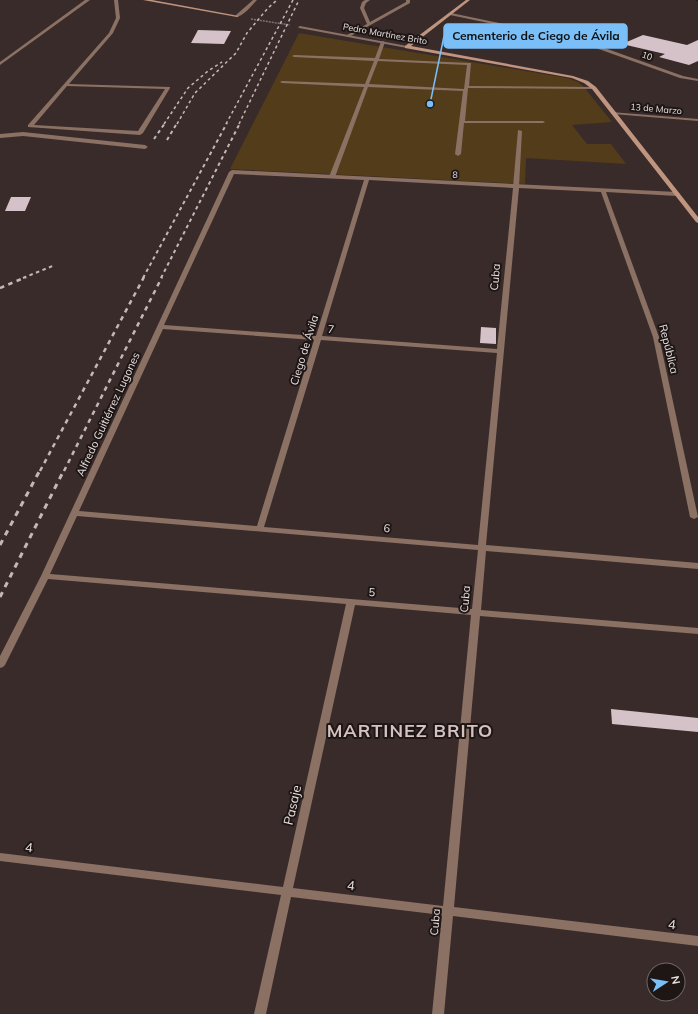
<svg xmlns="http://www.w3.org/2000/svg" width="698" height="1014" font-family="Mulish,sans-serif">
  <rect width="100%" height="100%" fill="#3a2b2b"/>
  <polygon fill="#523c1a" points="299,33 567,78 578,82 583,86 612,122 572,125 587,144 611,144 626,164 526,158 525,184 230,169"/>
  <g fill="none" stroke-linecap="round" stroke-linejoin="round">
    <polygon fill="#2e052f" fill-rule="evenodd" points="695,0 698,0 698,1"/>
  </g>
  <g fill="#d4c2c8">
    <polygon points="198,30 231,31 224,44 191,43"/>
    <polygon points="643,35 687,45 698,40 698,61 689,65 659,57 665,54 622,44"/>
    <polygon points="11,197 31,197 25,211 5,211"/>
    <polygon points="481,327 496,328 496,344 480,343"/>
    <polygon points="611,709 698,718 698,732 612,724"/>
  </g>
  <g fill="none" stroke-linecap="round" stroke-linejoin="round">
    <polyline stroke="#807373" stroke-width="1.5" stroke-dasharray="2 1" stroke-linecap="butt" points="251,19 290,25"/>
    <g fill="#8b7163" fill-rule="evenodd">
      <path d="M114,0H118L120,18L113,33L69,84L170,87V88L143,133L140,135L28,127V125L109,33L116,18ZM67,86L165,89L138,131L34,125Z"/>
      <path d="M253,0H257C251,6 244,16 236,17V15Z"/>
      <polygon points="365,0 370,0 366,3 364,8 370,22 406,2 406,0 410,0 410,3 349,37 347,37 347,35 367,24 360,8 362,2"/>
      <path d="M383,41L385,42L379,59L471,63L469,86L594,87L596,88L594,89L468,88L465,121H543L545,122L543,123H464L461,154L458,156L455,154L463,91L368,87L335,177L330,178L329,177L364,87L282,83L280,82L282,81L365,84L374,61L294,57L292,56L294,55L375,58L381,42ZM378,61L467,65L464,89L369,84Z"/>
      <polygon points="518,130 522,131 519,187 516,189 513,187"/>
      <polygon points="23,132 145,145 148,147 145,149 23,136 0,138 0,134"/>
    </g>
    <g fill="#8b7163" fill-rule="evenodd">
      <polygon points="85,0 90,0 0,65 0,62"/>
      <polygon points="451,13 582,40 683,76 698,79 698,81 680,78 579,42 450,15"/>
      <polygon points="300,26 407,46 409,47 407,48 299,28 298,27"/>
      <polygon points="611,112 698,119 698,121 613,114 611,114"/>
      <path d="M232,170L677,192L680,194L677,196L606,192L659,337L698,517L694,519L690,517L653,337L601,192L519,188L486,545L698,563V569L486,551L481,610L698,628V634L480,616L454,907L698,936V946L453,916L444,1014H432L442,915L291,897L266,1014H254L281,895L0,861V853L283,887L346,604L48,579L5,665L3,667L0,668V656L41,576L229,172ZM234,174L364,180L316,336L164,325ZM369,180L513,188L497,349L322,336ZM163,329L314,340L257,526L79,511ZM321,340L497,353L478,545L264,527ZM77,516L478,550L472,609L50,574ZM355,605L471,615L443,906L293,888Z"/>
    </g>
    <g fill="#bf957f" fill-rule="evenodd">
      <polygon points="143,0 152,0 239,16 237,17"/>
      <polygon points="466,0 470,0 411,46 573,76 588,81 596,87 698,217 698,223 696,222 592,89 584,83 572,78 405,48 405,46"/>
    </g>
    <g stroke="#c3b8b8" stroke-width="1.5" stroke-dasharray="3 3" stroke-linecap="butt">
      <polyline points="164,124 188,88 208,71 222,62"/>
      <polyline points="177,124 195,93 236,53 247,33 268,8 277,0"/>
      <polyline points="226,124 293,0"/>
      <polyline points="239,124 299,0"/>
    </g>
    <g stroke="#c3b8b8" stroke-width="2" stroke-dasharray="3.5 3.5" stroke-linecap="butt">
      <polyline points="154,139 165,123"/>
      <polyline points="167,140 177,123"/>
      <polyline points="23,278 55,265"/>
      <polyline points="143,278 227,123"/>
      <polyline points="161,278 240,123"/>
    </g>
    <g stroke="#c3b8b8" stroke-width="2.5" stroke-dasharray="4.5 4.5" stroke-linecap="butt">
      <polyline points="0,288 26,277"/>
      <polyline points="40,471 144,277"/>
      <polyline points="64,471 162,277"/>
    </g>
    <g stroke="#c3b8b8" stroke-width="3" stroke-dasharray="5.5 5.5" stroke-linecap="butt">
      <polyline points="0,545 40,470"/>
      <polyline points="0,597 64,470"/>
    </g>
  </g>
  <g text-anchor="middle" stroke-width="4" stroke-linejoin="round" paint-order="stroke">
    <g font-size="9" fill="#eae0e0" stroke="#1d1615">
      <text transform="translate(385 34) rotate(10)" y="3">Pedro Martínez Brito</text>
      <text transform="translate(647 56) rotate(19)" y="3">10</text>
      <text transform="translate(656 109) rotate(5)" y="3">13 de Marzo</text>
      <text transform="translate(455 175) rotate(3)" y="3">8</text>
    </g>
    <g font-size="11" fill="#eae0e0" stroke="#1d1615">
      <text transform="translate(495 277) rotate(-85)" y="4">Cuba</text>
      <text transform="translate(331 329) rotate(4)" y="4">7</text>
      <text transform="translate(669 349) rotate(76)" y="4">República</text>
      <text transform="translate(304 350) rotate(-73)" y="4">Ciego de Ávila</text>
      <text transform="translate(108 414) rotate(-65)" y="4">Alfredo Guitiérrez Lugones</text>
      <text transform="translate(387 528) rotate(5)" y="4">6</text>
      <text transform="translate(372 592) rotate(5)" y="4">5</text>
      <text transform="translate(465 599) rotate(-85)" y="4">Cuba</text>
      <text transform="translate(435 922) rotate(-85)" y="4">Cuba</text>
    </g>
    <g font-size="13" fill="#eae0e0" stroke="#1d1615">
      <text transform="translate(292 805) rotate(-77)" y="5">Pasaje</text>
      <text transform="translate(29 847) rotate(7)" y="5">4</text>
      <text transform="translate(351 885) rotate(7)" y="5">4</text>
      <text transform="translate(672 924) rotate(7)" y="5">4</text>
    </g>
    <g font-size="18" font-weight="bold" letter-spacing="1" fill="#d4c1c0" stroke="#1d1615">
      <text x="410" y="737">MARTINEZ BRITO</text>
    </g>
  </g>
  <path fill="none" stroke="#7abff8" stroke-width="1.5" d="M430 104L444 36"/>
  <circle fill="#7abff8" stroke="#1d1615" stroke-width="1.5" cx="430" cy="104" r="4"/>
  <rect fill="#7abff8" stroke="#7abff8" stroke-width="1.5" x="444" y="24" width="183" height="24" rx="4"/>
  <g font-size="12" text-anchor="middle" font-weight="bold" fill="#111">
    <text x="536" y="40">Cementerio de Ciego de Ávila</text>
  </g>
  <g transform="translate(666 982) rotate(78)"><circle r="19" fill="#1d1615" stroke="#6f6766"/>
  <path d="M0-3L7 15L0 10L-7 15Z" fill="#7abff8"/>
  <text y="-6" font-size="11" font-weight="bold" text-anchor="middle" fill="#eae0e0">N</text>
  </g>
</svg>
